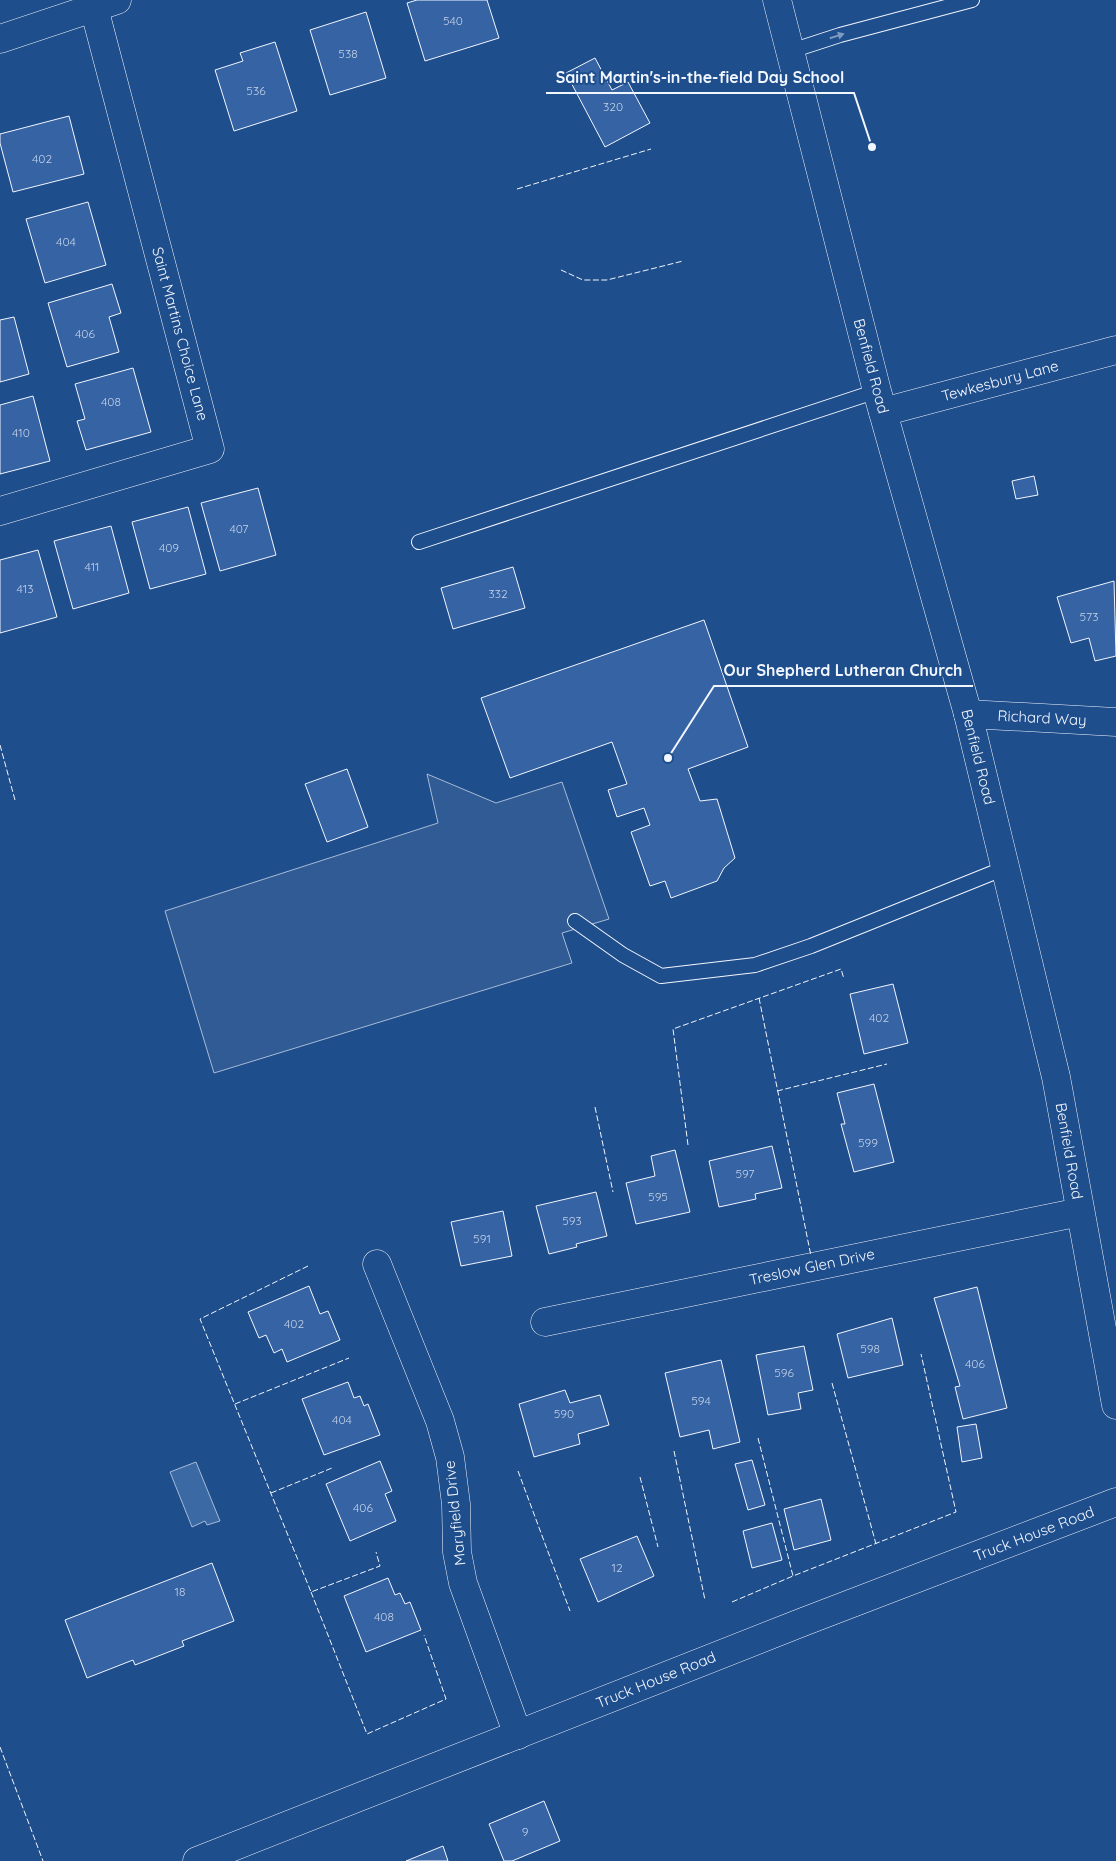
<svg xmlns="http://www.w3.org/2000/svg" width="1116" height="1861" font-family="Quicksand,sans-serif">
  <rect width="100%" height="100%" fill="#1f4e8c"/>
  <polygon fill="#305b95" stroke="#a8bbd7" points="427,774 496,803 562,782 609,919 562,933 572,963 214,1073 165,911 438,823"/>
  <polygon fill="#3b69a3" stroke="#a8bbd7" points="196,1462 220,1521 207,1525 205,1521 192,1527 170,1472"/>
  <g fill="#3563a3" stroke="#f2f6ff">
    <polygon points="417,0 487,0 499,38 425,61 407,3"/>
    <polygon points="366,12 386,78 330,95 310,30"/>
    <polygon points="275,42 297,111 234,131 215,70 243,61 240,53"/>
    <polygon points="595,58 612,90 628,82 650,123 605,147 566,73"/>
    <polygon points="69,116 84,174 13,192 0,143 0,134"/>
    <polygon points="88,202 106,265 45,283 26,219"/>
    <polygon points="112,284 121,313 109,317 119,352 67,367 48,303"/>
    <polygon points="14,317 29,374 0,382 0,320"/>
    <polygon points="133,368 151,432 86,450 77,421 85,419 75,384"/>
    <polygon points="33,396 50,461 0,474 0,405"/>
    <polygon points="1034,476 1038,495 1016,499 1012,481"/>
    <polygon points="258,488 276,555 220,571 201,503"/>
    <polygon points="188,507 206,574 150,589 132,522"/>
    <polygon points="111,526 129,593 73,609 54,541"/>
    <polygon points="38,550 57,617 0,633 0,560"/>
    <polygon points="513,567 525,608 453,629 441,588"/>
    <polygon points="1114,581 1116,656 1095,661 1089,638 1071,643 1057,597"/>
    <polygon points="704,620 748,747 688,769 700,801 717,799 735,858 724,868 717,881 671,898 665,881 650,886 631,832 650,825 644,808 617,817 608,790 627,784 612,742 510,778 481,698"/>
    <polygon points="347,769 368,827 327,842 305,784"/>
    <polygon points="893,984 908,1043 864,1054 850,994"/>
    <polygon points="874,1084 894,1162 854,1172 841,1124 845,1124 837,1093"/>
    <polygon points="772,1146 782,1188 755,1194 756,1199 719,1207 709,1161"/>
    <polygon points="675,1150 690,1212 636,1224 626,1183 655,1176 651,1156"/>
    <polygon points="596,1192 607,1236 576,1244 577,1247 549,1254 536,1206"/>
    <polygon points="503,1211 512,1256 461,1266 451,1222"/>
    <polygon points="309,1286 320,1314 328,1311 340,1340 287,1362 282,1349 274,1353 266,1335 259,1338 248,1312"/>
    <polygon points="977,1287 1007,1408 963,1419 955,1387 960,1386 934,1298"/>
    <polygon points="892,1318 903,1365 848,1378 837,1334"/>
    <polygon points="804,1346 813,1390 798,1393 801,1409 768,1415 756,1355"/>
    <polygon points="721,1360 740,1442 713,1449 709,1430 680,1437 665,1373"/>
    <polygon points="348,1382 354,1398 360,1396 364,1406 368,1404 380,1435 324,1455 302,1399"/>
    <polygon points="565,1390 570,1403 600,1395 609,1425 578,1434 580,1444 534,1457 519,1404"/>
    <polygon points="976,1424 982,1458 962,1462 957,1427"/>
    <polygon points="752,1460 765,1505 748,1510 735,1464"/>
    <polygon points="380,1461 392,1491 385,1494 396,1521 350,1541 326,1484"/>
    <polygon points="821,1499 831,1540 794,1550 784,1509"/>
    <polygon points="772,1523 782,1560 752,1568 743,1531"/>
    <polygon points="637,1536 654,1576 598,1602 580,1559"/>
    <polygon points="212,1563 234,1621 182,1641 184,1646 135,1665 133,1660 87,1678 65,1620"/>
    <polygon points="388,1578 395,1595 400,1593 405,1604 410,1602 421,1630 366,1652 344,1596"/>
    <polygon points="544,1801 560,1841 512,1861 504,1861 489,1824"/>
    <polygon points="443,1846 448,1861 406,1861"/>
  </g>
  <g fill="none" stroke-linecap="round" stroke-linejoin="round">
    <defs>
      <g id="service">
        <polyline points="791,51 840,35 972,0"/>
        <polyline points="419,542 877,391"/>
        <polyline points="575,921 623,955 661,976 755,965 811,946 1005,868"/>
      </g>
      <g id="minor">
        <polyline points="0,39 117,0"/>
        <polyline points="883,412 1116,350"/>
        <polyline points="0,511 210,449 94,8"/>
        <polyline points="968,714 1116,722"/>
        <polyline points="377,1264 440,1421 450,1457 456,1504 457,1552 463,1583 518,1735"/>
        <polyline points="545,1322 1080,1212"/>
        <polyline points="197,1861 803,1622 1116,1502"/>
      </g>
      <polyline id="primary" points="777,0 877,391 968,714 1056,1077 1116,1405"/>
    </defs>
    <use href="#service" stroke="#f2f6ff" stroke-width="16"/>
    <use href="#minor" stroke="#f2f6ff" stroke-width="29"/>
    <use href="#primary" stroke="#f2f6ff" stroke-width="29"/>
    <use href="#service" stroke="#1f4e8c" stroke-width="14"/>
    <use href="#minor" stroke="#1f4e8c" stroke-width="28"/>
    <use href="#primary" stroke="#1f4e8c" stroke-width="28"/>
    <g stroke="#f2f6ff" stroke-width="1" stroke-dasharray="6 2.5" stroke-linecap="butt">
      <polyline points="517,189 651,149"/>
      <polyline points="561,270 583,280 607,280 683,261"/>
      <polyline points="0,745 15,800"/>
      <polyline points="759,998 811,1256"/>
      <polyline points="777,1091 887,1064"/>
      <polyline points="595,1107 613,1192"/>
      <polyline points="688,1145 673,1029 841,969 844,979"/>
      <polyline points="308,1266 200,1319 311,1592 380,1566 376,1552"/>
      <polyline points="832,1383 876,1544"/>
      <polyline points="235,1404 349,1358"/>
      <polyline points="758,1438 793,1576 956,1512 921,1354"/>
      <polyline points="674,1451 705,1600"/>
      <polyline points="518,1471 570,1611"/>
      <polyline points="640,1477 658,1547"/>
      <polyline points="271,1493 332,1468"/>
      <polyline points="311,1592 367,1734 446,1699 424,1635"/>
      <polyline points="732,1602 793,1576"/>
      <polyline points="0,1747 43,1861"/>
    </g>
  </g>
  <defs><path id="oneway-solid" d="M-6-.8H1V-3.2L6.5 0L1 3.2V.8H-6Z" transform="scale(1.25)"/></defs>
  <use fill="#7e9ac0" href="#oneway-solid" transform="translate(837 36) rotate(-17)"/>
  <g text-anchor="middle" stroke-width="4" stroke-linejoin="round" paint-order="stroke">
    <g font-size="12" fill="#c3d1e8">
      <text x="453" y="25">540</text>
      <text x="348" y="58">538</text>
      <text x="256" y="95">536</text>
      <text x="613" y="111">320</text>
      <text x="42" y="163">402</text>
      <text x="66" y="246">404</text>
      <text x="85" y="338">406</text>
      <text x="111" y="406">408</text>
      <text x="21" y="437">410</text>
      <text x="239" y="533">407</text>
      <text x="169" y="552">409</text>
      <text x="92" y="571">411</text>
      <text x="25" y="593">413</text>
      <text x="498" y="598">332</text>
      <text x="1089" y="621">573</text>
      <text x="879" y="1022">402</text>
      <text x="868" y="1147">599</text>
      <text x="745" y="1178">597</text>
      <text x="658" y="1201">595</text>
      <text x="572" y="1225">593</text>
      <text x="482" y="1243">591</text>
      <text x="294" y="1328">402</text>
      <text x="870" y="1353">598</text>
      <text x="975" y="1368">406</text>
      <text x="784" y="1377">596</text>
      <text x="701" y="1405">594</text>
      <text x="564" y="1418">590</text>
      <text x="342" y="1424">404</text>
      <text x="363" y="1512">406</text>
      <text x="617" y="1572">12</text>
      <text x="180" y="1596">18</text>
      <text x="384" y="1621">408</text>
      <text x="525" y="1836">9</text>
    </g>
    <g font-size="15" fill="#f2f6ff" stroke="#1f4e8c">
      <text transform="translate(180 334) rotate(75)" y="5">Saint Martins Choice Lane</text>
      <text transform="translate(871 366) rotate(75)" y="5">Benfield Road</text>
      <text transform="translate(1000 381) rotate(-15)" y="5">Tewkesbury Lane</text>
      <text transform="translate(1042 718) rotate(3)" y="5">Richard Way</text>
      <text transform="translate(978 757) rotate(76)" y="5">Benfield Road</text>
      <text transform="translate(1069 1151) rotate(80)" y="5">Benfield Road</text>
      <text transform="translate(812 1267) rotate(-12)" y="5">Treslow Glen Drive</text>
      <text transform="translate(455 1513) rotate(-96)" y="5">Maryfield Drive</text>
      <text transform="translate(1034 1534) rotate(-21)" y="5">Truck House Road</text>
      <text transform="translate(656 1680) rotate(-22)" y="5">Truck House Road</text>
    </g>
  </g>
  <path fill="none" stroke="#f2f6ff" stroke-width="2" d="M872 147L854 93H546M668 758L714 686H973"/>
  <g fill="#f2f6ff" stroke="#1f4e8c" stroke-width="2">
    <circle cx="872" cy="147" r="5"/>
    <circle cx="668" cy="758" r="5"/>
  </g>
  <g font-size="16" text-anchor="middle" font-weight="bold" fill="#f2f6ff" stroke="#1f4e8c" stroke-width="4" stroke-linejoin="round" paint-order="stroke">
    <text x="700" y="83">Saint Martin's-in-the-field Day School</text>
    <text x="843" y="676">Our Shepherd Lutheran Church</text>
  </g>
</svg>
